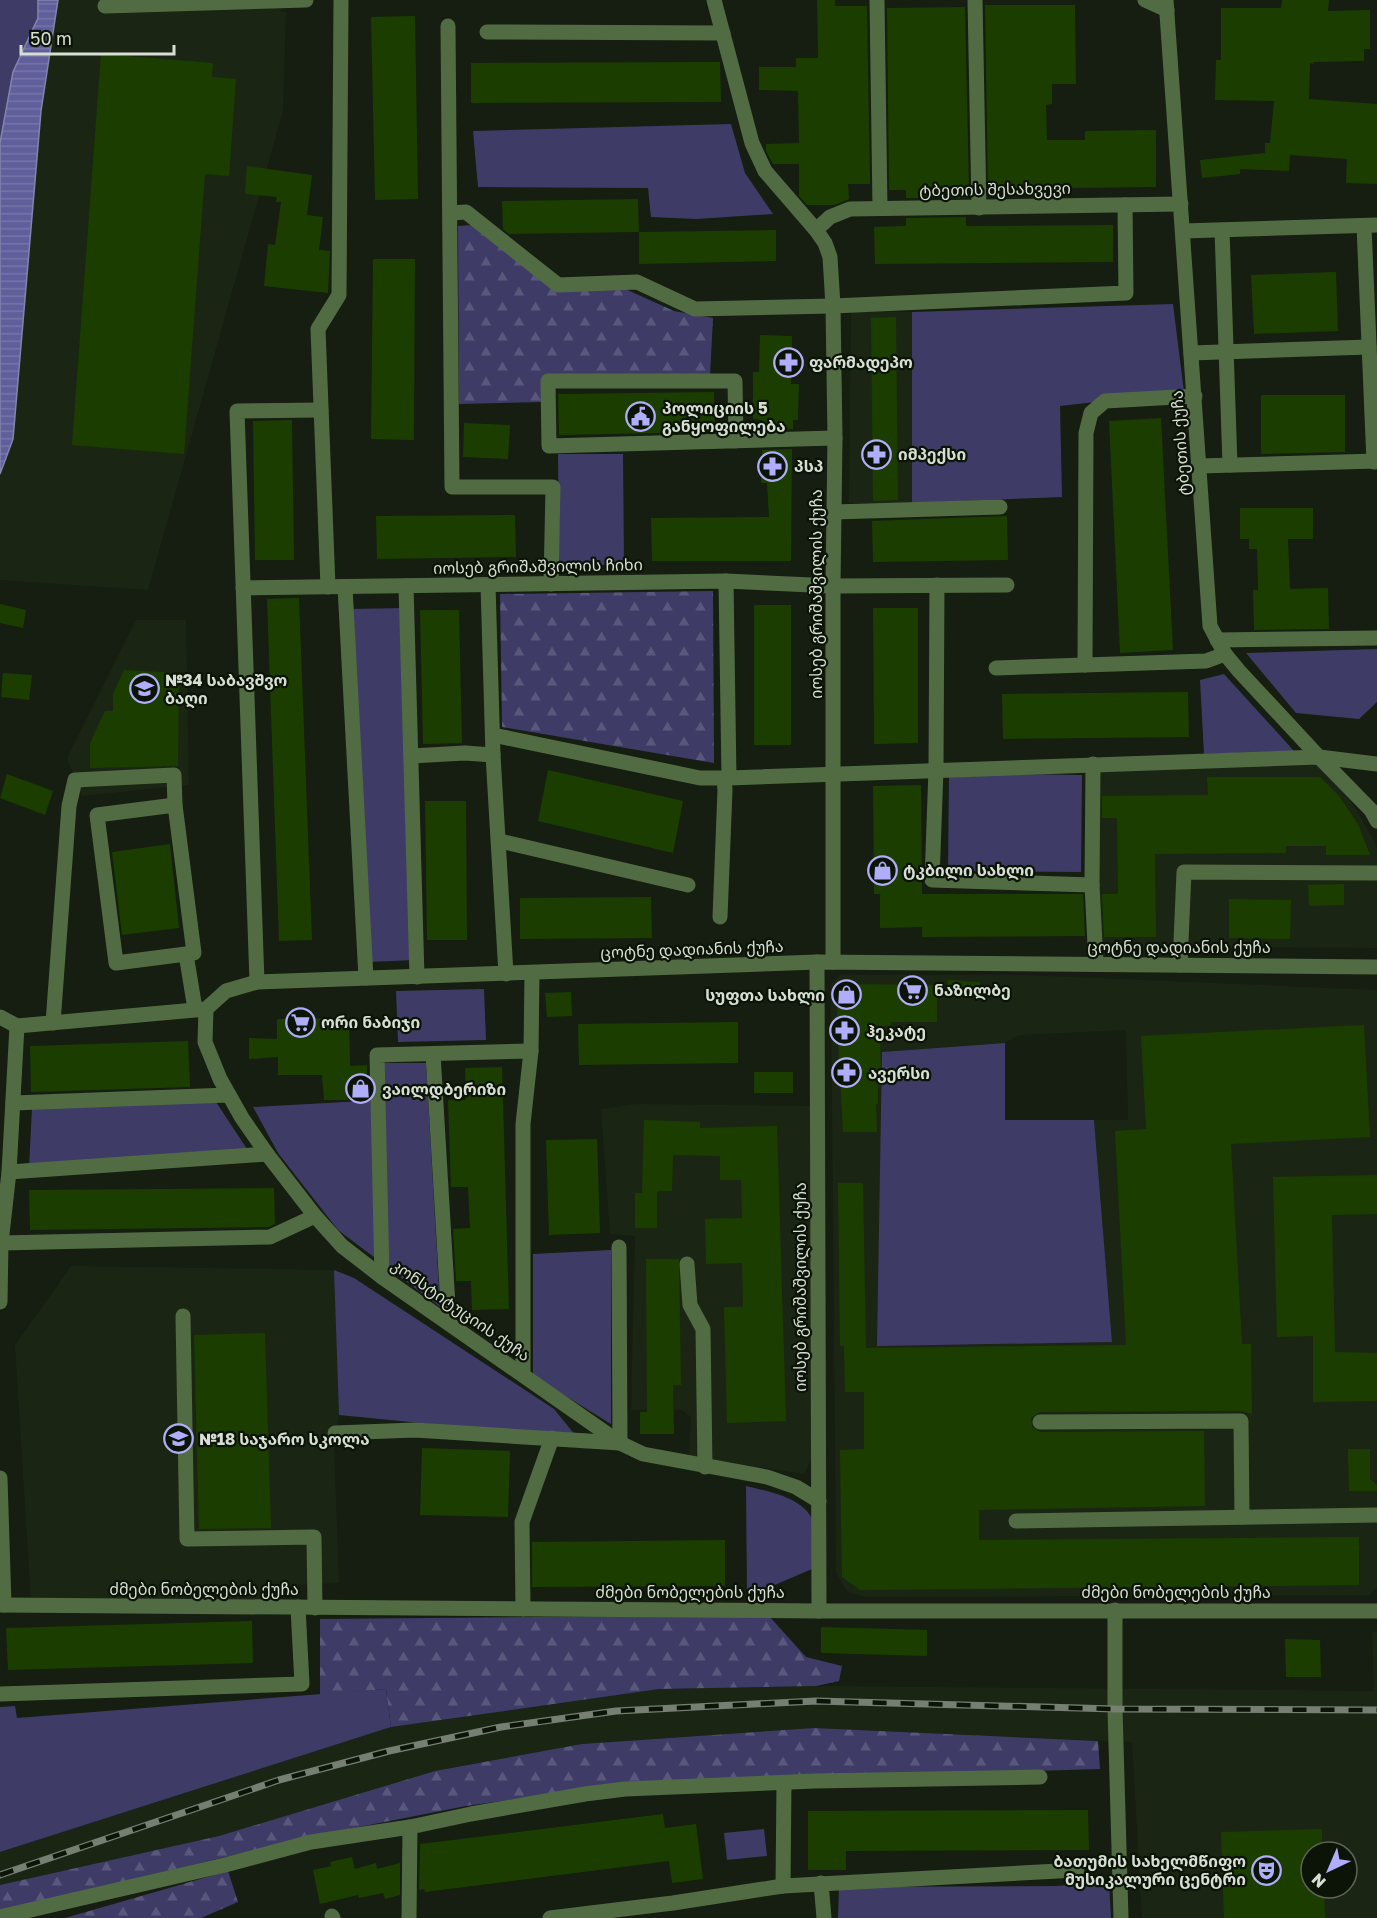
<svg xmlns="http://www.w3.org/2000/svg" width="1377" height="1918" font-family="'Golos Text','Noto Sans Georgian',sans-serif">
  <defs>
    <pattern id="forest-firs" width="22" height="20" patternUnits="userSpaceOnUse" patternTransform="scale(1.5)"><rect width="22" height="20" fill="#3e3b67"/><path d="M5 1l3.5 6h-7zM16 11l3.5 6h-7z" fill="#59577c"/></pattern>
    <pattern id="water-rules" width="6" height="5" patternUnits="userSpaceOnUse" patternTransform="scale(1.5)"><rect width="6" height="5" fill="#615e9c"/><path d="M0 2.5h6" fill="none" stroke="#7775a9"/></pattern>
  </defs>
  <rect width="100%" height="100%" fill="#151e10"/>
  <g fill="#1a2613" fill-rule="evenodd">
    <polygon points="58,0 281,0 281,12 286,12 283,111 148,590 0,580 0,474 13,439 41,111"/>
    <polygon points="851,311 912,312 912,503 849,503"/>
    <polygon points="136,620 186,620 189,785 82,796 67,758"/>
    <polygon points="1313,761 1351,801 1375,842 1377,851 1377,948 1099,947 1096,766"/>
    <path d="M840,975H1024L1377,990V1588L1369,1595L865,1597L848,1592L836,1573L831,983ZM1126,1030L1128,1120H1094L1112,1341L882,1052L1005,1043L1019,1035Z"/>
    <polygon points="637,1104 812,1106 814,1455 804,1474 689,1456 691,1417 682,1410 631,1410 635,1236 610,1234 601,1109"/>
    <polygon points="71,1266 334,1270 339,1415 334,1445 339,1583 279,1586 275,1603 31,1603 15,1345"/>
    <path d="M1372,1632H1377V1918H1142L1132,1742L815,1728L582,1744L435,1771L219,1836L0,1885V1852L391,1727L659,1689L816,1686L1374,1691ZM1311,1852H1347V1888H1311Z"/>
  </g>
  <g fill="#3e3b67">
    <polygon points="0,0 38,0 38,18 13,72 0,143"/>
    <polygon points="731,124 745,173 773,214 696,219 651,217 648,188 478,187 473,131"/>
    <polygon points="1173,304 1184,392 1060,406 1062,497 912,503 912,312"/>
    <polygon points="558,454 623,454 624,565 559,565"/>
    <polygon points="405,608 414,960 369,962 350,609"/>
    <polygon points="1377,649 1377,702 1359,719 1296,713 1246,653"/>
    <polygon points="1224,674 1294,751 1204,754 1200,680"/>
    <polygon points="949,773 1082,775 1081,872 948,871"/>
    <polygon points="484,989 486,1040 398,1042 396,991"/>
    <polygon points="1005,1043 1005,1120 1094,1120 1112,1342 877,1346 882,1052"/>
    <polygon points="382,1063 426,1063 440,1307 338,1230 278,1153 253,1107 381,1100"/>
    <polygon points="216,1102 249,1152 29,1167 32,1108"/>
    <polygon points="611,1250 611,1424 533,1376 533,1254"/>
    <polygon points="334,1270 354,1278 554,1409 576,1436 562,1437 339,1415"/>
    <path d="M746,1486C770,1492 809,1498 815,1527C817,1539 813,1557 812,1569L747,1597Z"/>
    <polygon points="386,1689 391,1727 0,1852 0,1707 15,1706 17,1718"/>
    <polygon points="764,1829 767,1856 727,1860 724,1833"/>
    <polygon points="1109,1882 1111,1918 838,1918 839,1887 1055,1886"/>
  </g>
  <g fill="url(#forest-firs)">
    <polygon points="472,225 553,290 623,288 674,311 713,318 710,375 545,375 545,402 459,404 458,226"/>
    <polygon points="713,591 714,763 502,727 500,594"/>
    <polygon points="768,1615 806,1657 842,1666 839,1681 816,1686 659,1689 391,1727 386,1689 320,1695 320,1619"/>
    <polygon points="814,1728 1098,1741 1100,1769 626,1783 466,1806 313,1836 0,1911 0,1885 219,1836 435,1771 582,1744"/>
    <polygon points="228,1871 238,1902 201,1918 65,1918"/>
  </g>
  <polygon fill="url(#water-rules)" stroke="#8484ad" stroke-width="1.5" points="38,0 58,0 41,111 13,439 0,474 0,143 13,72 38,18"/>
  <g fill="#1b3e00">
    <polygon points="817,0 835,0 835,6 867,6 870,184 848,184 849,199 835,205 807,205 799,196 799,164 773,164 766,151 766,144 799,143 798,91 759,90 759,67 796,67 796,58 818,58"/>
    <polygon points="1282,0 1329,0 1328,11 1370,10 1370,49 1364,49 1364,61 1314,62 1313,64 1310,63 1309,99 1377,104 1377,184 1346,183 1347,159 1290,155 1289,171 1240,169 1240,174 1202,178 1200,160 1265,153 1265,143 1270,143 1274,101 1215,100 1216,60 1221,60 1221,8 1281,8"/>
    <polygon points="985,5 1075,5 1076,84 1052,84 1052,104 1046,105 1047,140 1085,140 1085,131 1156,130 1156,187 1069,188 1067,196 1045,189 988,190"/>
    <polygon points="965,7 969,190 966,190 966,198 906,198 906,190 889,190 887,8"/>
    <polygon points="415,16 418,199 375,200 371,17"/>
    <polygon points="101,54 213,63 212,77 236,79 229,176 205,174 184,454 72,445"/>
    <polygon points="720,62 721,102 471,103 471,63"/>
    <polygon points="247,166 312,175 307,215 323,217 319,250 330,251 328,293 264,286 268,244 275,245 281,202 276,202 277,197 245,194"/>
    <polygon points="638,199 639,232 509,234 503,229 502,201"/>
    <polygon points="966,217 966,226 1113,225 1113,262 875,264 874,227 906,226 906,218"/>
    <polygon points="776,230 776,261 639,264 639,232"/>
    <polygon points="373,259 415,259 414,440 371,439"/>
    <polygon points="1336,272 1338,331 1254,334 1251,275"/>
    <polygon points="896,317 898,500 873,501 871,318"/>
    <polygon points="760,335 792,336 791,384 799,384 798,420 793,420 793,429 762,430 762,420 753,419 753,372 759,372"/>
    <polygon points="714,392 715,432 559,435 558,394"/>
    <polygon points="1261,395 1345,395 1345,452 1261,454"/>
    <polygon points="1161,418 1173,650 1120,653 1109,421"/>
    <polygon points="292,420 294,560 255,560 253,421"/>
    <polygon points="464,423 510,425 508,459 463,457"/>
    <polygon points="792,449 791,561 652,561 651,518 769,517 767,483 761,483 762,450"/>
    <polygon points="1240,508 1313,508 1313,539 1288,539 1290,589 1328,588 1329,629 1254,630 1253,590 1258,590 1257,549 1249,549 1249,539 1240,539"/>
    <polygon points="515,515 516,557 377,559 376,516"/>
    <polygon points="1007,516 1008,560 873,562 872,521"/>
    <polygon points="299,598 312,940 279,941 267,599"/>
    <polygon points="0,604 26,610 23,628 0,623"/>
    <rect x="754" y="605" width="37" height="140"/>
    <polygon points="873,608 918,608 918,743 874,744"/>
    <polygon points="420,610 459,610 462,743 423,744"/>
    <polygon points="124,670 179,673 178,766 90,768 90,743 105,711 113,711 113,694"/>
    <polygon points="3,673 32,675 29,700 1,697"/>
    <polygon points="1188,692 1189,737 1003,739 1002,694"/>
    <polygon points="548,770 683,801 673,853 538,821"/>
    <polygon points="7,774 53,791 45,815 0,798"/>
    <polygon points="1207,777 1320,777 1339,796 1358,824 1370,855 1326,855 1326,846 1286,846 1286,853 1155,854 1156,937 1104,937 1102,894 1118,894 1117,818 1102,818 1102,796 1208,795"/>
    <polygon points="921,785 922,894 1083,894 1085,936 922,937 922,927 880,928 880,894 874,894 873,786"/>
    <polygon points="425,801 466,801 467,940 427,940"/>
    <polygon points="170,844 179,928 122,935 112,852"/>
    <polygon points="1344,884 1344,905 1309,906 1308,885"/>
    <polygon points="651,897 652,938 520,939 520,898"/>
    <polygon points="1229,899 1291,900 1290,939 1229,938"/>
    <polygon points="948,980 980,982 979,998 947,997"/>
    <polygon points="838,984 937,985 937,1022 891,1022 891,1026 880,1026 881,1086 878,1086 878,1104 876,1104 877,1132 843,1132 837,1021"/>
    <polygon points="571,992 572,1016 547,1017 545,993"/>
    <polygon points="349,1018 350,1066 367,1065 367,1095 347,1096 348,1100 324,1100 322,1075 278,1075 278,1057 249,1059 249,1038 277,1039 277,1019"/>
    <polygon points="738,1022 738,1063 579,1065 578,1024"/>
    <polygon points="1364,1025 1370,1137 1231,1144 1242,1344 1251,1344 1252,1414 1241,1411 1040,1412 1031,1418 1032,1427 1040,1432 1204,1431 1205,1506 979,1510 979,1540 1359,1537 1359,1585 860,1590 842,1577 840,1450 864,1449 864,1392 845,1392 844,1346 840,1346 838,1183 863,1183 866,1348 1126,1345 1115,1131 1146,1129 1141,1036"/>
    <polygon points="188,1041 190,1087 31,1092 30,1046"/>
    <polygon points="502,1067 509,1309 472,1310 471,1281 456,1281 453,1229 470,1228 468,1187 451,1187 448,1100 466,1100 465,1068"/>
    <rect x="754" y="1072" width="39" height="21"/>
    <polygon points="644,1120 700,1122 700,1128 777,1126 786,1421 727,1423 724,1307 743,1307 742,1263 706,1264 705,1219 742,1218 741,1180 720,1180 720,1156 673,1155 672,1191 657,1191 657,1228 635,1228 635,1193 642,1193"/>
    <polygon points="597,1139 600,1233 549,1235 546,1140"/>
    <polygon points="1377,1175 1377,1214 1332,1215 1335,1352 1377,1353 1377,1401 1313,1402 1313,1336 1277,1337 1273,1177"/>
    <polygon points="274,1188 275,1224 268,1227 30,1230 29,1190"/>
    <polygon points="646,1259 679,1259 681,1385 673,1385 674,1434 640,1434 640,1412 647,1412"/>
    <polygon points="265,1333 271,1528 199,1529 194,1335"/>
    <polygon points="422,1448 510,1451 508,1517 420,1515"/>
    <polygon points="1348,1449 1370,1449 1370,1479 1377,1485 1377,1491 1349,1491"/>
    <polygon points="725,1540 725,1586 532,1587 532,1542"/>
    <polygon points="252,1621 253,1663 8,1670 6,1628"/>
    <polygon points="821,1627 927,1630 927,1656 821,1653"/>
    <polygon points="1285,1639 1320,1640 1321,1677 1286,1677"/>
    <polygon points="1088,1810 1089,1850 846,1851 846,1870 808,1870 808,1811"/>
    <polygon points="663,1814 665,1828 696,1824 703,1879 672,1883 669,1861 425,1892 424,1889 419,1890 420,1844"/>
    <polygon points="1322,1829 1322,1852 1311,1852 1311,1888 1324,1888 1325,1918 1224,1918 1221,1832"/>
    <polygon points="352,1857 355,1869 376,1863 377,1869 400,1863 400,1895 385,1899 383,1893 359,1898 358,1895 320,1904 313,1870 331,1866 330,1862"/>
  </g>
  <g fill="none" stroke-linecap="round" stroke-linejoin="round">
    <g stroke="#516c43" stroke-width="15">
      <polyline points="714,0 752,143 765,171 816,230 825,243 830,257 833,306 835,438 833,586 833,962"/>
      <polyline points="877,0 880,208"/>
      <polyline points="975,0 979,208"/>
      <polyline points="1145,0 1167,10"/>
      <polyline points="1166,0 1210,626 1225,654 1239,671 1319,757 1371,810 1377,821"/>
      <polyline points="105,6 306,0"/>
      <polyline points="448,26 452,487 553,487 551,584"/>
      <polyline points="487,32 723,33"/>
      <polyline points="450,213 466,212 558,285 637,282 695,309 833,306 1126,293 1125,205"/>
      <polyline points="1364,226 1374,462"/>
      <polyline points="816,230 830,217 850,209 1181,204"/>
      <polyline points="1222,230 1230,465"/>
      <polyline points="1183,231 1377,225"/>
      <polyline points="1191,353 1369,347"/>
      <polyline points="736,441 735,381 548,381 549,446 835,438"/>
      <polyline points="1199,466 1377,461"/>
      <polyline points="834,512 1000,507"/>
      <polyline points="488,585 493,755 506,974"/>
      <polyline points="937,585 936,769 932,880 1092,885 1093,764"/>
      <polyline points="406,586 417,977"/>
      <polyline points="328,587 318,329 339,295 341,0"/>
      <polyline points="345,587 366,978"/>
      <polyline points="243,588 726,581 833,586 1007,585"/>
      <polyline points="1217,640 1377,638"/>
      <polyline points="1085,665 1086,433 1091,413 1105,401 1195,396"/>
      <polyline points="996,668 1206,661 1225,654"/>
      <polyline points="493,735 700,778 729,778 726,581"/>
      <polyline points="411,756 465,753 493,755"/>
      <polyline points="729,778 1319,757 1377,764"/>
      <polyline points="500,841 688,885"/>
      <polyline points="1092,885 1096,964"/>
      <polyline points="720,917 725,790 724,779"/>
      <polyline points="186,954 194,953 175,805 97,815 116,963 186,954 195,1009"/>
      <polyline points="817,962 819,1611"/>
      <polyline points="1180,965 1184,872 1377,873"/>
      <polyline points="257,982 237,411 321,410"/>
      <polyline points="206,1009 205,1042 220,1079 242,1118 267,1154 315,1216 342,1246 382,1277 620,1443 643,1454 767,1477 796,1487 819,1501"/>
      <polyline points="0,1017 17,1026"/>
      <polyline points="53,1023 69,806 75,780 174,775 175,805"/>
      <polyline points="17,1026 206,1009 226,991 257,982 817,962 1377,967"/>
      <polyline points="433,1054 449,1323"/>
      <polyline points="13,1103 229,1095"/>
      <polyline points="9,1172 267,1154"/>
      <polyline points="1,1243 270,1237 315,1216"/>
      <polyline points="687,1264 690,1305 703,1329 705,1467"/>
      <polyline points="382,1277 377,1055 531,1051"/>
      <polyline points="0,1302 1,1243 9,1172 17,1026"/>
      <polyline points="183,1316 187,1539 314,1537 315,1608"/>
      <polyline points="523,1374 523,1124 531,1051 532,973"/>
      <polyline points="1040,1422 1241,1421 1242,1517"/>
      <polyline points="335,1433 415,1430 620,1443 619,1247"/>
      <polyline points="0,1478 4,1605"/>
      <polyline points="1016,1521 1377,1515"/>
      <polyline points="0,1605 819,1611 1377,1611"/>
      <polyline points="523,1609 522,1522 552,1438"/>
      <polyline points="1115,1610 1115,1709 1121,1918"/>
      <polyline points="0,1694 302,1684 298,1607"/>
      <polyline points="821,1883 824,1918"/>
      <polyline points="783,1886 784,1783"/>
      <polyline points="332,1916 333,1918"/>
      <polyline points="0,1917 225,1865 311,1842 410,1827 471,1814 585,1794 625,1789 815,1781 1040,1777"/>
      <polyline points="409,1918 410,1827"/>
      <polyline points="550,1918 673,1903 783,1886 1077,1870"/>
    </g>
    <defs>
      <polyline id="rail" points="0,1875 279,1780 389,1751 501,1727 616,1711 816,1701 1115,1709 1377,1710"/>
    </defs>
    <use href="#rail" stroke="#777f73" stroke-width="7"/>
    <use href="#rail" stroke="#0c1408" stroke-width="4.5" stroke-dasharray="14" stroke-linecap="butt"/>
  </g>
  <defs>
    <symbol id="pharmacy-ring" viewBox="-11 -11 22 22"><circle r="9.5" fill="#0c1408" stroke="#b0aefa" stroke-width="1.5"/><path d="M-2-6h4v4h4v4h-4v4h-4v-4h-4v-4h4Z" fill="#b0aefa"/></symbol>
    <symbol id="civic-ring" viewBox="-11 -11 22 22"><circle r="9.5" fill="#0c1408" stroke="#b0aefa" stroke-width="1.5"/><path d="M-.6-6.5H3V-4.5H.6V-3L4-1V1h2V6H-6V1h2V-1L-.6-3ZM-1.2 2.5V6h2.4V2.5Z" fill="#b0aefa"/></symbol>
    <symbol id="school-ring" viewBox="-11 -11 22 22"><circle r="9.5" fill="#0c1408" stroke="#b0aefa" stroke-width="1.5"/><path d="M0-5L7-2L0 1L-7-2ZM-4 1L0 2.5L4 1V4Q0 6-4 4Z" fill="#b0aefa"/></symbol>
    <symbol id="shop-ring" viewBox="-11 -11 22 22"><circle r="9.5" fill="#0c1408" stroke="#b0aefa" stroke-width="1.5"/><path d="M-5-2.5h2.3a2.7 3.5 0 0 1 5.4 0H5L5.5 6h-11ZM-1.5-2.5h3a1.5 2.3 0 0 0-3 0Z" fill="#b0aefa"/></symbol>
    <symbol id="supermarket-ring" viewBox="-11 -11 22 22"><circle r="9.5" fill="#0c1408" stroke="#b0aefa" stroke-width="1.5"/><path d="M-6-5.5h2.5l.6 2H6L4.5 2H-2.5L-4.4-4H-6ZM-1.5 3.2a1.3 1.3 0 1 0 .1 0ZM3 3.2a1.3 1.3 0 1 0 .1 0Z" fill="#b0aefa"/></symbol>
    <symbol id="theatre-ring" viewBox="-11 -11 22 22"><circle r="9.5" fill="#0c1408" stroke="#b0aefa" stroke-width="1.5"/><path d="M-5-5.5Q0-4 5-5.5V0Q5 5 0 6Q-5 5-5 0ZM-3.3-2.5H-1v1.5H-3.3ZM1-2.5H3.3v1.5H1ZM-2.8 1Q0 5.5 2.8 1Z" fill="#b0aefa"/></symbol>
  </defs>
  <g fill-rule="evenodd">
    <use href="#pharmacy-ring" x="772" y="346" width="33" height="33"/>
    <use href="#civic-ring" x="624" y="400" width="33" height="33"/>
    <use href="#pharmacy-ring" x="860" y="438" width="33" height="33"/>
    <use href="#pharmacy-ring" x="756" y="450" width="33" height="33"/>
    <use href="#school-ring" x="128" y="672" width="33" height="33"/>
    <use href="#shop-ring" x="866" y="854" width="33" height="33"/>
    <use href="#supermarket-ring" x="896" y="974" width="33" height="33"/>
    <use href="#shop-ring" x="830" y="978" width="33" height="33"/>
    <use href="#supermarket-ring" x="284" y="1006" width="33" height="33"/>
    <use href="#pharmacy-ring" x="828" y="1014" width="33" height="33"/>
    <use href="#pharmacy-ring" x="830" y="1056" width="33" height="33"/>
    <use href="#shop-ring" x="344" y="1072" width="33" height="33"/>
    <use href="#school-ring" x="162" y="1422" width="33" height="33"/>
    <use href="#theatre-ring" x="1250" y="1854" width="33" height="33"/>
  </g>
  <g text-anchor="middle" stroke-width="4.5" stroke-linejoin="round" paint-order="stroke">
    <g font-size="16" fill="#d7ded4" stroke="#0c1408">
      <text transform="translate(995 189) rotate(-1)" y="6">ტბეთის შესახვევი</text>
      <text transform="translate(1180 443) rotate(-94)" y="6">ტბეთის ქუჩა</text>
      <text transform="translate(538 566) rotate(-1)" y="6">იოსებ გრიშაშვილის ჩიხი</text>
      <text transform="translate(816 594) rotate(-90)" y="6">იოსებ გრიშაშვილის ქუჩა</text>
      <text x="1179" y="953">ცოტნე დადიანის ქუჩა</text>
      <text transform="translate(692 949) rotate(-2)" y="6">ცოტნე დადიანის ქუჩა</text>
      <text transform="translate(800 1287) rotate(-90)" y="6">იოსებ გრიშაშვილის ქუჩა</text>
      <text transform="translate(461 1310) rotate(35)" y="6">კონსტიტუციის ქუჩა</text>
      <text x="204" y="1595">ძმები ნობელების ქუჩა</text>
      <text x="690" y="1598">ძმები ნობელების ქუჩა</text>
      <text x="1176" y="1598">ძმები ნობელების ქუჩა</text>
    </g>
    <g font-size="16" font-weight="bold" fill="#d7ded4" stroke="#0c1408" text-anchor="start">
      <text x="809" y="368">ფარმადეპო</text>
      <text x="662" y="414">პოლიციის 5<tspan x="662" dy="18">განყოფილება</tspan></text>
      <text x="898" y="460">იმპექსი</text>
      <text x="794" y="472">პსპ</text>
      <text x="165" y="686">№34 საბავშვო<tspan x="165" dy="18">ბაღი</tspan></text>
      <text x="903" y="876">ტკბილი სახლი</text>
      <text x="934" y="996">ნაზილბე</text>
      <text x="825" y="1001" text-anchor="end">სუფთა სახლი</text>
      <text x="321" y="1028">ორი ნაბიჯი</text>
      <text x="866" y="1037">ჰეკატე</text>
      <text x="868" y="1079">ავერსი</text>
      <text x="382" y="1095">ვაილდბერიზი</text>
      <text x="199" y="1445">№18 საჯარო სკოლა</text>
      <text x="1246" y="1867" text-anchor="end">ბათუმის სახელმწიფო<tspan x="1246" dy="18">მუსიკალური ცენტრი</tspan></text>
    </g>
  </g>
  <g transform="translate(1329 1870) rotate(224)"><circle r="28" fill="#0c1408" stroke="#5d655a" stroke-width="1.5"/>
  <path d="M0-4.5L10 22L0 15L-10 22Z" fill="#b0aefa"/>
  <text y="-9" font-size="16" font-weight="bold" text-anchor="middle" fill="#d7ded4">N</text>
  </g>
  <path d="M21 45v9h153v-9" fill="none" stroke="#d7ded4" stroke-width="3"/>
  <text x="30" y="45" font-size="18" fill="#d7ded4" stroke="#0c1408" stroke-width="4.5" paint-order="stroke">50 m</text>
</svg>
